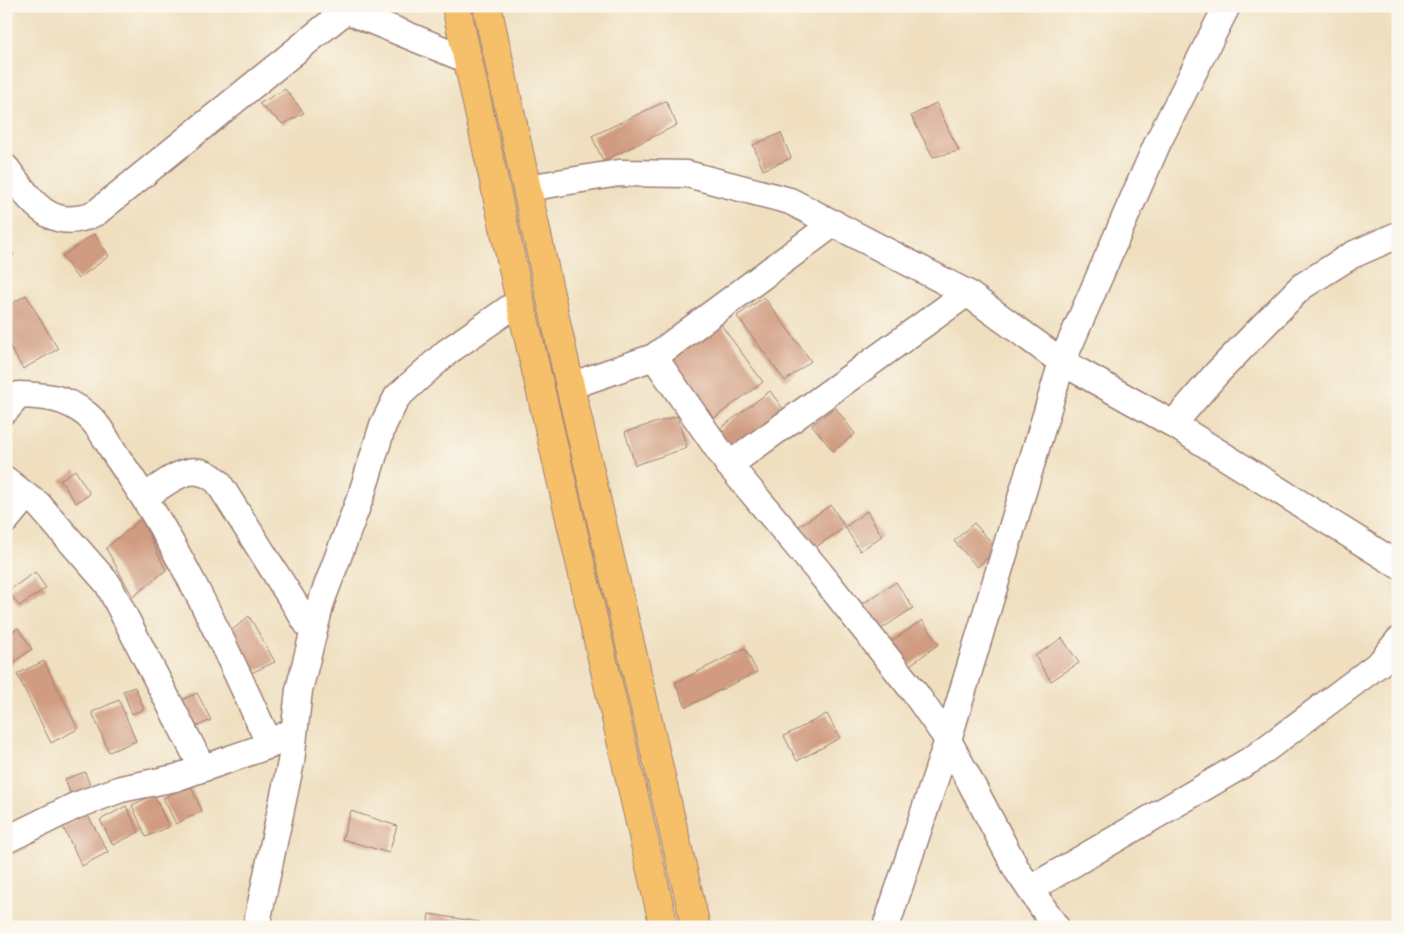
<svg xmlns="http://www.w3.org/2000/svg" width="1404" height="933" font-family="'Gentium Book Plus',serif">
  <rect width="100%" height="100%" fill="#fbf7ec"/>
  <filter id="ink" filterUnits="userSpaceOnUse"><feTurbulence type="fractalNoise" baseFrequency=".02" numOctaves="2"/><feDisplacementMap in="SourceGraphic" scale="10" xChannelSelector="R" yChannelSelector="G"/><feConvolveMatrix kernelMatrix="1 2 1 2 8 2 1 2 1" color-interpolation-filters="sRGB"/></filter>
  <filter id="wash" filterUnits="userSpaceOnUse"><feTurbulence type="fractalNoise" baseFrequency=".0096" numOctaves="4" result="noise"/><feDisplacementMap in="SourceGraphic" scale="20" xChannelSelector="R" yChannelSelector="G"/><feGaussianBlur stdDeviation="1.12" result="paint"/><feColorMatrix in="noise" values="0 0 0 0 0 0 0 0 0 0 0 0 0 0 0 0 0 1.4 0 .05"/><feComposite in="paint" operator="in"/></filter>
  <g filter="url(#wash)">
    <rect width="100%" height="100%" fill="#efdfbf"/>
    <g id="blocks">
      <g fill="#d09b80">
        <polygon points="285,89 304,113 283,124 259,104"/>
        <polygon points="666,101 677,125 603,161 592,136"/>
        <polygon points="936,103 959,151 933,157 911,116"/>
        <polygon points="781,133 791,158 763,170 753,145"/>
        <polygon points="94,234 109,256 78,279 62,256"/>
        <polygon points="6,244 14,255 6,260"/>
        <polygon points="26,295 58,349 23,369 6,340 6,307"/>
        <polygon points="764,297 811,361 785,381 737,316"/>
        <polygon points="719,322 763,382 710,421 666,361"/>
        <polygon points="770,391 786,413 735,452 718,430"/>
        <polygon points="835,407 855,434 833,451 812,425"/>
        <polygon points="677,416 687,448 635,465 625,432"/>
        <polygon points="75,470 90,494 76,503 60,480"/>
        <polygon points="831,505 845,527 813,549 798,527"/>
        <polygon points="867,511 882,536 860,551 845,527"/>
        <polygon points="141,519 166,570 133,597 106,548"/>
        <polygon points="974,523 997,549 977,567 954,541"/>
        <polygon points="35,572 46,588 19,606 8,591"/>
        <polygon points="896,582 913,608 878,631 861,605"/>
        <polygon points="249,616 275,662 251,673 230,632"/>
        <polygon points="922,620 939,644 910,665 892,641"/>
        <polygon points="18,628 32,649 6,668 6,636"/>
        <polygon points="1062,638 1079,663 1051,681 1035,656"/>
        <polygon points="745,648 757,672 686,707 675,683"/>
        <polygon points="44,661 78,729 51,743 17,674"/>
        <polygon points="135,687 144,709 132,714 123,691"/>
        <polygon points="197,693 211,720 191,729 178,702"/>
        <polygon points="119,700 136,741 109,752 92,712"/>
        <polygon points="827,714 840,738 797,761 784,736"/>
        <polygon points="85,772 93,793 75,806 65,779"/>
        <polygon points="190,785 202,811 176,824 163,798"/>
        <polygon points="154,795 169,827 146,837 132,805"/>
        <polygon points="126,806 139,832 113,845 100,820"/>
        <polygon points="351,811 397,826 389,853 342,839"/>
        <polygon points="86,812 108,852 82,866 63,827"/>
        <polygon points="429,914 480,922 479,927 427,927"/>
      </g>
    </g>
  </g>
  <g filter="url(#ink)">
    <use href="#blocks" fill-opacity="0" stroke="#9c7f75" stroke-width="1"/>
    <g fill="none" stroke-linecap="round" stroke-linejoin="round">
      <defs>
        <g id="street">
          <polyline points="336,6 468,60"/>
          <path d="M6,168C31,200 51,236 97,212L345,11"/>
          <polyline points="527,188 619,173 687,174 790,201 967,293 1062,362 1173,424 1398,565"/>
          <polyline points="654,357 729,465 820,573 915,693 948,740 1017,870 1056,927"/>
          <polyline points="570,386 654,357 834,223"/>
          <path d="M6,410L19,395C45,396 65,397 86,414C99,424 108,443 117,457C180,546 225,647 270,745"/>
          <polyline points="1173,424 1217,373 1301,287 1352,255 1398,235"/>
          <polyline points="729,465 967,293"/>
          <polyline points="6,480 26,496"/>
          <path d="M144,497C169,482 191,457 218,482L313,633"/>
          <polyline points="6,520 26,496 38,504 108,584 202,767"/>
          <polyline points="6,840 75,806 121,789 175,778 270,745 285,735"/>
          <polyline points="1030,889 1254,758 1380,663 1398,641"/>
          <polyline points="256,927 291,762 299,690 321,602 362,493 383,425 397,397 447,352 520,301"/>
          <polyline points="886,927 948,740 1062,362 1158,142 1227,6"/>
        </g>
        <g id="primary">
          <polyline points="456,6 520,301 664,927"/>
          <polyline points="487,6 570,386 696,927"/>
        </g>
      </defs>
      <use href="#street" stroke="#9c7f75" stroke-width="29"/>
      <use href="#primary" stroke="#9c7f75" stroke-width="30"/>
      <use href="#street" stroke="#fff" stroke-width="26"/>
      <use href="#primary" stroke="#f6c06b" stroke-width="28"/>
    </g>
  </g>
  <rect width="1404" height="933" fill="none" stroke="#fbf7ec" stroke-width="25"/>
</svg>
